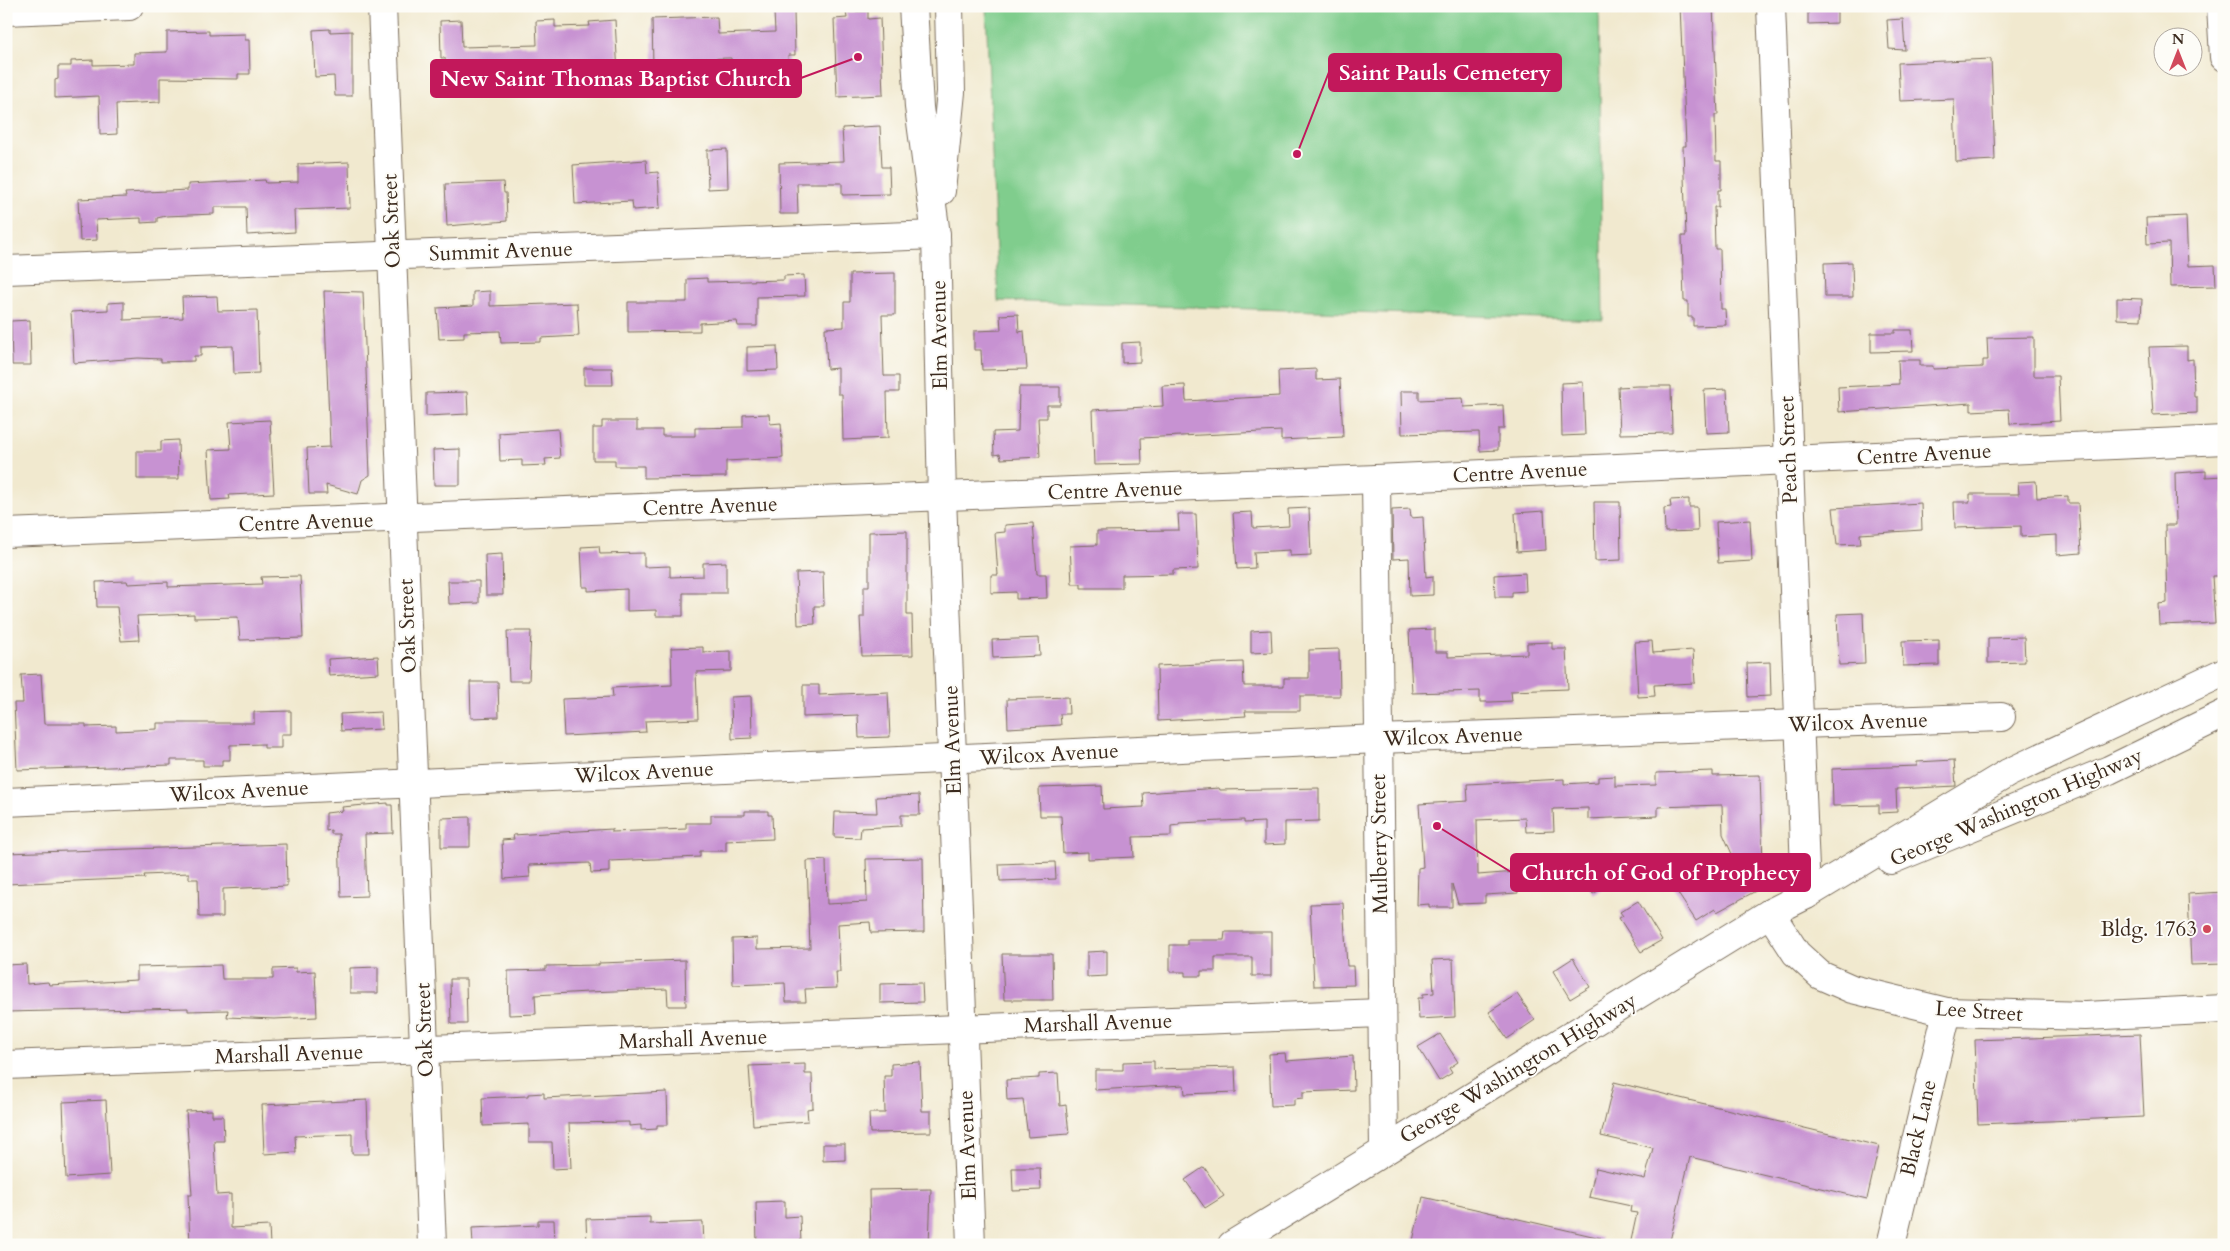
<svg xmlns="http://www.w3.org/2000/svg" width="2230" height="1251" font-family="Cardo,serif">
  <rect width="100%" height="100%" fill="#fdfcf7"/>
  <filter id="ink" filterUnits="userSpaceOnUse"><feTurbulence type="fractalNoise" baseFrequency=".02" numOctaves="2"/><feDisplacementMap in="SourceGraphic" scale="10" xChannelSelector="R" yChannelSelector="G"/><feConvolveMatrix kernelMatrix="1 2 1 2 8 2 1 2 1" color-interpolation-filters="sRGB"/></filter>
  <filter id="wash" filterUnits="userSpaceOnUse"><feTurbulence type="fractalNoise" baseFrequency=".0096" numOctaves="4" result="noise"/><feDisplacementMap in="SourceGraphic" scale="20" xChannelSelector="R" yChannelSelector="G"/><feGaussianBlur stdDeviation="1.12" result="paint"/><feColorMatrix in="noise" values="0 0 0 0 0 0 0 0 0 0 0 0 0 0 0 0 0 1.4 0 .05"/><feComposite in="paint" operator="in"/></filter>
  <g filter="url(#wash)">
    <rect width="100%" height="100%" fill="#f1e9cf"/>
    <polygon fill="#80cd8d" stroke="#5e7c56" points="986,6 1599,6 1603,320 998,301"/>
    <g id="blocks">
      <g fill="#c792d2">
        <polygon points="1680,6 1713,6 1718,115 1715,115 1716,161 1721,161 1721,190 1718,190 1718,207 1714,207 1715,249 1720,249 1721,309 1725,309 1726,325 1693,326 1693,317 1688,317 1688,301 1684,301 1682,236 1686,236 1683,146 1686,146"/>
        <polygon points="1808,6 1837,6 1837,23 1808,24"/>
        <polygon points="794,11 795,55 788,55 790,88 733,91 731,58 695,59 696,65 653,66 652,19 717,17 718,34 775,32 774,12"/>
        <polygon points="868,11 868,19 880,18 883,95 837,97 834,19 847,18 846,12"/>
        <polygon points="1903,19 1905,50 1889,49 1887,20"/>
        <polygon points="461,20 462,47 537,45 536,21 555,20 555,27 590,26 589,22 615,20 618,74 601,75 601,73 592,73 592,65 556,65 557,79 498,82 498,78 452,80 451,70 446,71 445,58 441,58 440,21"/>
        <polygon points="330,29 330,32 352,31 352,96 335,96 334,76 315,77 313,30"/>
        <polygon points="209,31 209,35 245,34 245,40 249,40 250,74 238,74 238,79 160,78 160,102 116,104 117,134 100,135 99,96 55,98 55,80 58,79 58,66 71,66 71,61 93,60 93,65 134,64 134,53 167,52 167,32"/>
        <polygon points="1991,59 1995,160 1956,162 1954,99 1900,101 1898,63"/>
        <polygon points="880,126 882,167 889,167 890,194 842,195 842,183 797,183 798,214 780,214 779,163 844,161 842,128"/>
        <polygon points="727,149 728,188 708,189 707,150"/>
        <polygon points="646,160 647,173 658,172 660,208 633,210 632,201 575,204 573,165"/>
        <polygon points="349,162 350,208 294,210 295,232 247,235 246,207 214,207 214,214 166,216 157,218 157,222 141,223 141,218 96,220 97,240 80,241 78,199 126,197 125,193 188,190 188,184 265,180 266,183 298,182 298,164"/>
        <polygon points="503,182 504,193 506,193 507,221 447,226 445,184"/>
        <polygon points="2186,216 2188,266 2215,265 2216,286 2170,287 2169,243 2147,244 2146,218"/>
        <polygon points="1852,262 1853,297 1825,297 1824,263"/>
        <polygon points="895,273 895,315 882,315 884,376 899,376 899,392 887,392 888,438 843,440 842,394 838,394 838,368 827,369 825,328 844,327 844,302 850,302 850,274"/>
        <polygon points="804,275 805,296 757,297 757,326 738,326 737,321 700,323 700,331 628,332 628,302 687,302 687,279 707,278 707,282 784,280 784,276"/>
        <polygon points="324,291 363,292 370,475 362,480 358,494 326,485 327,494 309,494 307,448 330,447"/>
        <polygon points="490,291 490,306 577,303 579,336 541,338 541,342 501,343 500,331 464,332 464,338 439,339 437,308 473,306 473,292"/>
        <polygon points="217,296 218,311 257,310 259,373 234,374 233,346 201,347 201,356 194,356 194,361 161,362 161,359 138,358 74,363 71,312 108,310 108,303 124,302 124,320 183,318 182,297"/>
        <polygon points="2117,298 2142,299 2141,320 2117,319"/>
        <polygon points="1018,314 1019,332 1024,331 1027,369 982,370 981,350 974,350 974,331 1001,330 1000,315"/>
        <polygon points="30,320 31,365 12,365 11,321"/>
        <polygon points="1895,330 1912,330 1913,351 1871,352 1871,333 1895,333"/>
        <polygon points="2034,337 2034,376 2058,376 2060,421 2010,424 2009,409 1971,411 1971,403 1839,412 1838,387 1899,384 1898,360 1920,360 1920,366 1933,366 1933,369 1983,367 1983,360 1988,360 1987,338"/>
        <polygon points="1140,342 1140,362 1122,363 1122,343"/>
        <polygon points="777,346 778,370 747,371 747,347"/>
        <polygon points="2187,346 2187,360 2193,359 2194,397 2197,397 2197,413 2153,415 2149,347"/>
        <polygon points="584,368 612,368 613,385 584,385"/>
        <polygon points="1316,369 1316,380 1340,379 1343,437 1281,440 1281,431 1141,438 1142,464 1094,465 1092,410 1163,406 1162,386 1185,385 1186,401 1279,396 1278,371"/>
        <polygon points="1583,382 1585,435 1562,436 1561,383"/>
        <polygon points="1638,386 1671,386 1672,433 1620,434 1618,387"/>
        <polygon points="1019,387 1060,387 1060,405 1047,405 1047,418 1038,418 1040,457 1001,459 1000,454 994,455 993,432 1018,431"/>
        <polygon points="1727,389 1729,432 1706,433 1704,390"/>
        <polygon points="1401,391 1419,391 1419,400 1463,398 1464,407 1503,405 1504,429 1498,429 1498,450 1480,451 1479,432 1402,434"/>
        <polygon points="467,392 468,414 426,416 426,393"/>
        <polygon points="769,414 770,424 781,423 783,458 726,461 726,477 644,478 644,466 615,466 615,460 593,460 593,428 602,428 602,421 637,421 637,430 662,430 662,436 695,436 695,428 743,427 743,415"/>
        <polygon points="270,420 274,493 229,495 230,499 211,500 208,450 231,449 229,422"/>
        <polygon points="558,429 560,458 545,459 546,465 522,466 522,460 500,461 499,433"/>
        <polygon points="178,440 179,479 137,479 137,451 161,451 161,441"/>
        <polygon points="460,449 460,485 434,485 433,450"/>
        <polygon points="2206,471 2206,477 2223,476 2224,576 2212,576 2215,623 2159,625 2158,604 2167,603 2165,525 2176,525 2175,473"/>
        <polygon points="2036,481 2037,498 2068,496 2068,503 2078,503 2081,553 2057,555 2057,535 2021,537 2021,526 1955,528 1954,502 1970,502 1970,494 2019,494 2018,482"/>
        <polygon points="1689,499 1689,507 1697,507 1698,531 1665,532 1664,508 1671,507 1670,500"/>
        <polygon points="1594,502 1620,502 1621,560 1595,561"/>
        <polygon points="1921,503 1922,530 1860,534 1861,544 1837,545 1833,508"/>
        <polygon points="1309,508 1311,555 1290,556 1290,550 1254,552 1255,568 1237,569 1233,513 1252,512 1253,528 1289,526 1288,509"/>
        <polygon points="1410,509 1411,518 1423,517 1426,577 1433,576 1433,595 1410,596 1409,558 1393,559 1392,510"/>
        <polygon points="1544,511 1546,550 1517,552 1515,513"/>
        <polygon points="1178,514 1196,514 1198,569 1173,570 1173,574 1122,575 1122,588 1081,588 1081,584 1072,584 1070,546 1097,545 1097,531 1179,530"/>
        <polygon points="1750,520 1752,561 1718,563 1716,522"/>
        <polygon points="1033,523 1037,574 1046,574 1047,598 1016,599 1016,592 991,593 991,575 998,575 995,533 1005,532 1005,525"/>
        <polygon points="907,531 907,615 912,615 913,655 862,656 860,617 864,617 864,586 869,586 869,532"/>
        <polygon points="599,546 600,554 644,553 644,567 670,566 670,577 703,576 703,563 726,562 726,593 683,593 683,616 656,616 656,610 627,611 627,589 588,591 588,587 583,587 581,547"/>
        <polygon points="502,554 503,595 486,595 485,555"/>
        <polygon points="823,572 824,606 814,606 815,624 798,625 796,573"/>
        <polygon points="1525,573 1526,591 1512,592 1512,597 1495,597 1494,575"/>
        <polygon points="300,576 303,638 240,640 238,617 194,618 194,614 137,616 139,640 121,641 117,607 97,607 96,582 127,581 128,584 168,582 168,587 262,584 261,577"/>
        <polygon points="448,581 479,581 479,603 449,604"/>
        <polygon points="1863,613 1865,664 1839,665 1837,614"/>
        <polygon points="1435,629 1435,652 1448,652 1448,657 1527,654 1527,643 1552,642 1552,649 1566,649 1568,689 1511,691 1512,701 1491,702 1480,702 1480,691 1412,693 1409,630"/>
        <polygon points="1271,630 1272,652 1251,653 1251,631"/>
        <polygon points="507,631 531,631 529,681 509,681"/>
        <polygon points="2024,637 2025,662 1988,663 1988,638"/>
        <polygon points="1039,638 1040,656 993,658 992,640"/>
        <polygon points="1939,640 1939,665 1903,666 1902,641"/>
        <polygon points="1652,641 1653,653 1693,650 1695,683 1654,685 1655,696 1638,697 1635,642"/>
        <polygon points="703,647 703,652 731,651 731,671 696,672 698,719 645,721 646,732 564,736 562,699 613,697 612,688 672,685 671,648"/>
        <polygon points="1339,649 1340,696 1300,696 1300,711 1245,711 1246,716 1158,721 1157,666 1243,662 1244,686 1284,686 1284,678 1309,678 1309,650"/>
        <polygon points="378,656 379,673 329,676 328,659"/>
        <polygon points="1770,662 1771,696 1748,697 1747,663"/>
        <polygon points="41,674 44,724 86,724 86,727 116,726 116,731 157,729 157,723 254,723 254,712 291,711 291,734 281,734 281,748 264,748 264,744 230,745 230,760 222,760 222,766 203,766 203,760 171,760 171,765 17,770 14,703 23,703 21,675"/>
        <polygon points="470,682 498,682 499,717 471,718"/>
        <polygon points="803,685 819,685 819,695 888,692 890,737 859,738 858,715 803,717"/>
        <polygon points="751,696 752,738 732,739 731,697"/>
        <polygon points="1068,697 1069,714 1060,714 1061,725 1008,728 1007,699"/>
        <polygon points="381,712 382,729 341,731 340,714"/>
        <polygon points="1954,760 1956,786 1896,789 1897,812 1879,813 1879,805 1833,806 1832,769 1917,766 1917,762"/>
        <polygon points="1713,771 1713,776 1760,775 1763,863 1765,862 1774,881 1717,912 1715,909 1696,921 1673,886 1689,876 1691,878 1732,854 1723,834 1722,805 1658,807 1658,816 1588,819 1588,808 1553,809 1554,831 1526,832 1525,818 1477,820 1478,875 1516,872 1518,893 1485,895 1485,903 1458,904 1452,884 1452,907 1429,907 1429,904 1417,905 1418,868 1423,867 1419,804 1468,801 1467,784 1564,779 1564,784 1598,782 1598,777 1615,776 1615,786 1656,785 1656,773"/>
        <polygon points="1102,786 1103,809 1144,807 1143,793 1219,788 1220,790 1319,788 1319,821 1285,822 1285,844 1264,845 1264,822 1244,823 1244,820 1179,823 1179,825 1171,826 1171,836 1133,837 1134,857 1088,859 1088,852 1063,853 1061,816 1040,816 1039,788"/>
        <polygon points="919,795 920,815 901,815 901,826 861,828 860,838 834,837 835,812 877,813 876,797"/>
        <polygon points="388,803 388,805 392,805 393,833 365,834 367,896 341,897 339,834 331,834 331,830 326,831 326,813 343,811 342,807"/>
        <polygon points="745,811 768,811 768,815 772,815 773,839 726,841 726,851 700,851 700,857 609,861 609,872 591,873 590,863 529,865 530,877 504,879 502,840 514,839 513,835 612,829 612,832 686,829 686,823 711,823 711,815 745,815"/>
        <polygon points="470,817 470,847 441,847 441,818"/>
        <polygon points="286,844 287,886 223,889 223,917 199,917 198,879 189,879 189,873 144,875 145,878 6,884 6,853"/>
        <polygon points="923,858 924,932 871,933 870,922 838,924 840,972 836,972 837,988 805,989 806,1002 786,1002 785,983 733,985 732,939 757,938 757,949 810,948 807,861 826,860 827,904 867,902 866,859"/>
        <polygon points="1597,860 1611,883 1593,894 1579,871"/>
        <polygon points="1055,862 1056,879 1000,881 999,864"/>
        <polygon points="2224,892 2224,964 2191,965 2188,894"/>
        <polygon points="1638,901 1662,940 1641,952 1619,918 1623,916 1620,912"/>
        <polygon points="1343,903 1347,966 1353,966 1354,985 1314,986 1310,904"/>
        <polygon points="1225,932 1271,932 1271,976 1252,976 1252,957 1215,957 1215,971 1201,971 1201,976 1185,976 1185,972 1170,972 1170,945 1187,945 1187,940 1224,940"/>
        <polygon points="1107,951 1107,976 1087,977 1087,952"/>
        <polygon points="1002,954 1052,954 1053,1000 1004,1000"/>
        <polygon points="1573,958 1590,987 1570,999 1553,971"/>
        <polygon points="1453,959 1455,1017 1419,1019 1418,998 1423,998 1423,994 1434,993 1432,960"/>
        <polygon points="685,960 686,1006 668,1006 667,989 588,992 535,995 536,1014 509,1015 508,971 546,970 546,966 599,965 599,963"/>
        <polygon points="26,964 27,984 48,982 49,985 137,980 137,967 221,965 222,979 273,979 273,969 296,968 296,972 315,971 317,1017 274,1019 227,1017 228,1010 188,1011 188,1008 6,1012 6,965"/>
        <polygon points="378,967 378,993 350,993 350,968"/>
        <polygon points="450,979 466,979 467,1024 451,1024"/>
        <polygon points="922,983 923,1002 880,1003 880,984"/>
        <polygon points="1517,994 1535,1020 1507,1039 1489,1012"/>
        <polygon points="1440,1034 1458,1062 1449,1068 1452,1073 1439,1081 1418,1047"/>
        <polygon points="2140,1034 2144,1117 1978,1124 1975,1040"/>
        <polygon points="1285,1053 1286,1061 1353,1056 1354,1090 1303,1092 1303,1098 1294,1099 1294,1105 1271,1106 1269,1054"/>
        <polygon points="1154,1061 1154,1069 1235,1067 1236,1092 1185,1094 1184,1085 1095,1090 1095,1070 1123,1070 1123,1062"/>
        <polygon points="920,1062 922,1111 931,1111 931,1132 870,1133 869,1113 885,1113 884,1076 891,1076 891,1064"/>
        <polygon points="805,1064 805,1074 812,1074 813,1108 807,1109 808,1121 753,1125 749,1066"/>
        <polygon points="1058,1073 1060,1106 1066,1105 1069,1134 1028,1137 1023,1099 1007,1100 1006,1080 1039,1078 1039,1074"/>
        <polygon points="1614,1082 1879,1146 1867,1199 1690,1157 1669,1245 1630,1245 1637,1213 1630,1212 1631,1206 1589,1197 1596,1168 1645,1179 1653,1148 1601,1136"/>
        <polygon points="667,1092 668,1125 657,1125 657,1129 641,1130 641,1125 629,1126 629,1122 569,1123 571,1168 553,1169 552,1142 529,1142 529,1124 483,1126 482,1098 528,1096 528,1094 544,1093 544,1098"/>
        <polygon points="106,1100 110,1175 66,1178 63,1102"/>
        <polygon points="367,1100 369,1154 352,1154 352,1134 295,1136 296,1152 264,1154 262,1105"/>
        <polygon points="212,1110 212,1116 223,1116 224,1141 214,1141 217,1195 231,1194 231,1228 269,1226 270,1245 190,1245 188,1195 192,1195 186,1111"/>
        <polygon points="823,1144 845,1144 845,1160 823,1161"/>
        <polygon points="1204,1167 1224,1196 1205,1208 1185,1180"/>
        <polygon points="1012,1168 1040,1168 1041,1190 1013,1191"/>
        <polygon points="931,1189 929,1245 870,1245 869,1190"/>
        <polygon points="1423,1197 1601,1238 1600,1245 1412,1245"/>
        <polygon points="785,1201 785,1217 800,1216 801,1244 757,1245 756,1202"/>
        <polygon points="650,1217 650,1224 703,1222 704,1245 587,1245 586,1219"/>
        <polygon points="538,1220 554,1220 555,1245 473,1245 472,1228 538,1225"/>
      </g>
    </g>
  </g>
  <g filter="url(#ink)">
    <use href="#blocks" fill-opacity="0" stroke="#7b6d5c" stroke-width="1"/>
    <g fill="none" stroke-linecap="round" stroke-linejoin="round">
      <defs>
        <g id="minor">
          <polyline points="382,6 432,1245"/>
          <polyline points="1771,6 1806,895"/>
          <polyline points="2221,6 2224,57"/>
          <polyline points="6,11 129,6"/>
          <polyline points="6,270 936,235"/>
          <polyline points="1376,479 1384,1150"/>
          <polyline points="6,533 1376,479 2224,440"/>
          <polyline points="6,802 1378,739 2001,717"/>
          <polyline points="1770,913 1796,953 1820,975 1852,989 1947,1012 2085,1016 2224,1009"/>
          <polyline points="6,1065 1381,1013"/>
          <polyline points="1891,1245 1947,1012"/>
        </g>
        <g id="major">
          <polyline points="913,6 919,107 936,235 942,497 971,1245"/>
          <polyline points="941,191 951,92 949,6"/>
          <polyline points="1891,860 2109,770 2224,714"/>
          <polyline points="1232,1245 1770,913 1806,895 2008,773 2224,672"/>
        </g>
      </defs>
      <use href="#minor" stroke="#7b6d5c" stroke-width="30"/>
      <use href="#major" stroke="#7b6d5c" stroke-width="30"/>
      <use href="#minor" stroke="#fff" stroke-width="28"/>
      <use href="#major" stroke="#fff" stroke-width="28"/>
    </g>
  </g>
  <circle fill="#d1495b" stroke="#fdfcf7" stroke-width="2" cx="2207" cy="929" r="5"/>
  <g text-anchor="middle" stroke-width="4" stroke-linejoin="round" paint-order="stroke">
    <g font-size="21" fill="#3b2a1e" stroke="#fdfcf7">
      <text transform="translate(391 221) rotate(-92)" y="7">Oak Street</text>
      <text transform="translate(501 251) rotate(-2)" y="7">Summit Avenue</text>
      <text transform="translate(939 335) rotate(-91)" y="7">Elm Avenue</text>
      <text transform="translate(1788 450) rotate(-92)" y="7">Peach Street</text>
      <text transform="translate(1924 454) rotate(-3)" y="7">Centre Avenue</text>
      <text transform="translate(1520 472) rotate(-3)" y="7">Centre Avenue</text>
      <text transform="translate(1115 490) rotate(-2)" y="7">Centre Avenue</text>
      <text transform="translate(710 506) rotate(-2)" y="7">Centre Avenue</text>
      <text transform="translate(306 522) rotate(-2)" y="7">Centre Avenue</text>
      <text transform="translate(407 626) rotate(-92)" y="7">Oak Street</text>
      <text transform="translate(1858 722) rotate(-2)" y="7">Wilcox Avenue</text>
      <text transform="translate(1453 736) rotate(-2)" y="7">Wilcox Avenue</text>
      <text transform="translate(952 740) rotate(-92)" y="7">Elm Avenue</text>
      <text transform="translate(1049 754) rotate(-3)" y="7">Wilcox Avenue</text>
      <text transform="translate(644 772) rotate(-3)" y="7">Wilcox Avenue</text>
      <text transform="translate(239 791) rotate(-3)" y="7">Wilcox Avenue</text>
      <text transform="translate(2016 807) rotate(-23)" y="7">George Washington Highway</text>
      <text transform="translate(1379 844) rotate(-91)" y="7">Mulberry Street</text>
      <text transform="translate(1979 1011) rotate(4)" y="7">Lee Street</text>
      <text transform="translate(1098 1023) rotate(-2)" y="7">Marshall Avenue</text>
      <text transform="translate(424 1030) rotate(-92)" y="7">Oak Street</text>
      <text transform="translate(693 1039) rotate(-2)" y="7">Marshall Avenue</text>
      <text transform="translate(289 1054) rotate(-2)" y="7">Marshall Avenue</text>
      <text transform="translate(1518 1068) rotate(-31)" y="7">George Washington Highway</text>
      <text transform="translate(1918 1128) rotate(-77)" y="7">Black Lane</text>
      <text transform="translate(967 1145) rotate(-92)" y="7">Elm Avenue</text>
    </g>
    <g font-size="21" fill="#3b2a1e" stroke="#fdfcf7" text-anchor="end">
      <text x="2197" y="936">Bldg. 1763</text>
    </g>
  </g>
  <path fill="none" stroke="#c2185b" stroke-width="2" d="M1297 154L1329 72M858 57L801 78M1437 826L1511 872"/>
  <g fill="#c2185b" stroke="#fdfcf7" stroke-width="2">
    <circle cx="1297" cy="154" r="5"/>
    <circle cx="858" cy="57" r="5"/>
    <circle cx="1437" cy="826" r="5"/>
  </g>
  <g fill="#c2185b" stroke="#c2185b" stroke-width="2">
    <rect x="1329" y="54" width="232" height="37" rx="5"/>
    <rect x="431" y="60" width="370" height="37" rx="5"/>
    <rect x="1511" y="854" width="299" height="37" rx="5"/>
  </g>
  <g font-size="22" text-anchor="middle" font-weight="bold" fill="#fff">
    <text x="1445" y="80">Saint Pauls Cemetery</text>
    <text x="616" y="86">New Saint Thomas Baptist Church</text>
    <text x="1661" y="880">Church of God of Prophecy</text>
  </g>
  <rect width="2230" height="1251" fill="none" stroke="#fdfcf7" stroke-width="25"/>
  <g transform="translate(2178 52)"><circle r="24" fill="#fdfcf7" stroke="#afa8a0"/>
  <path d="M0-4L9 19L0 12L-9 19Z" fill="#d1495b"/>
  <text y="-8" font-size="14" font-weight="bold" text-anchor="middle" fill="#3b2a1e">N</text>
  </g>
</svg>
